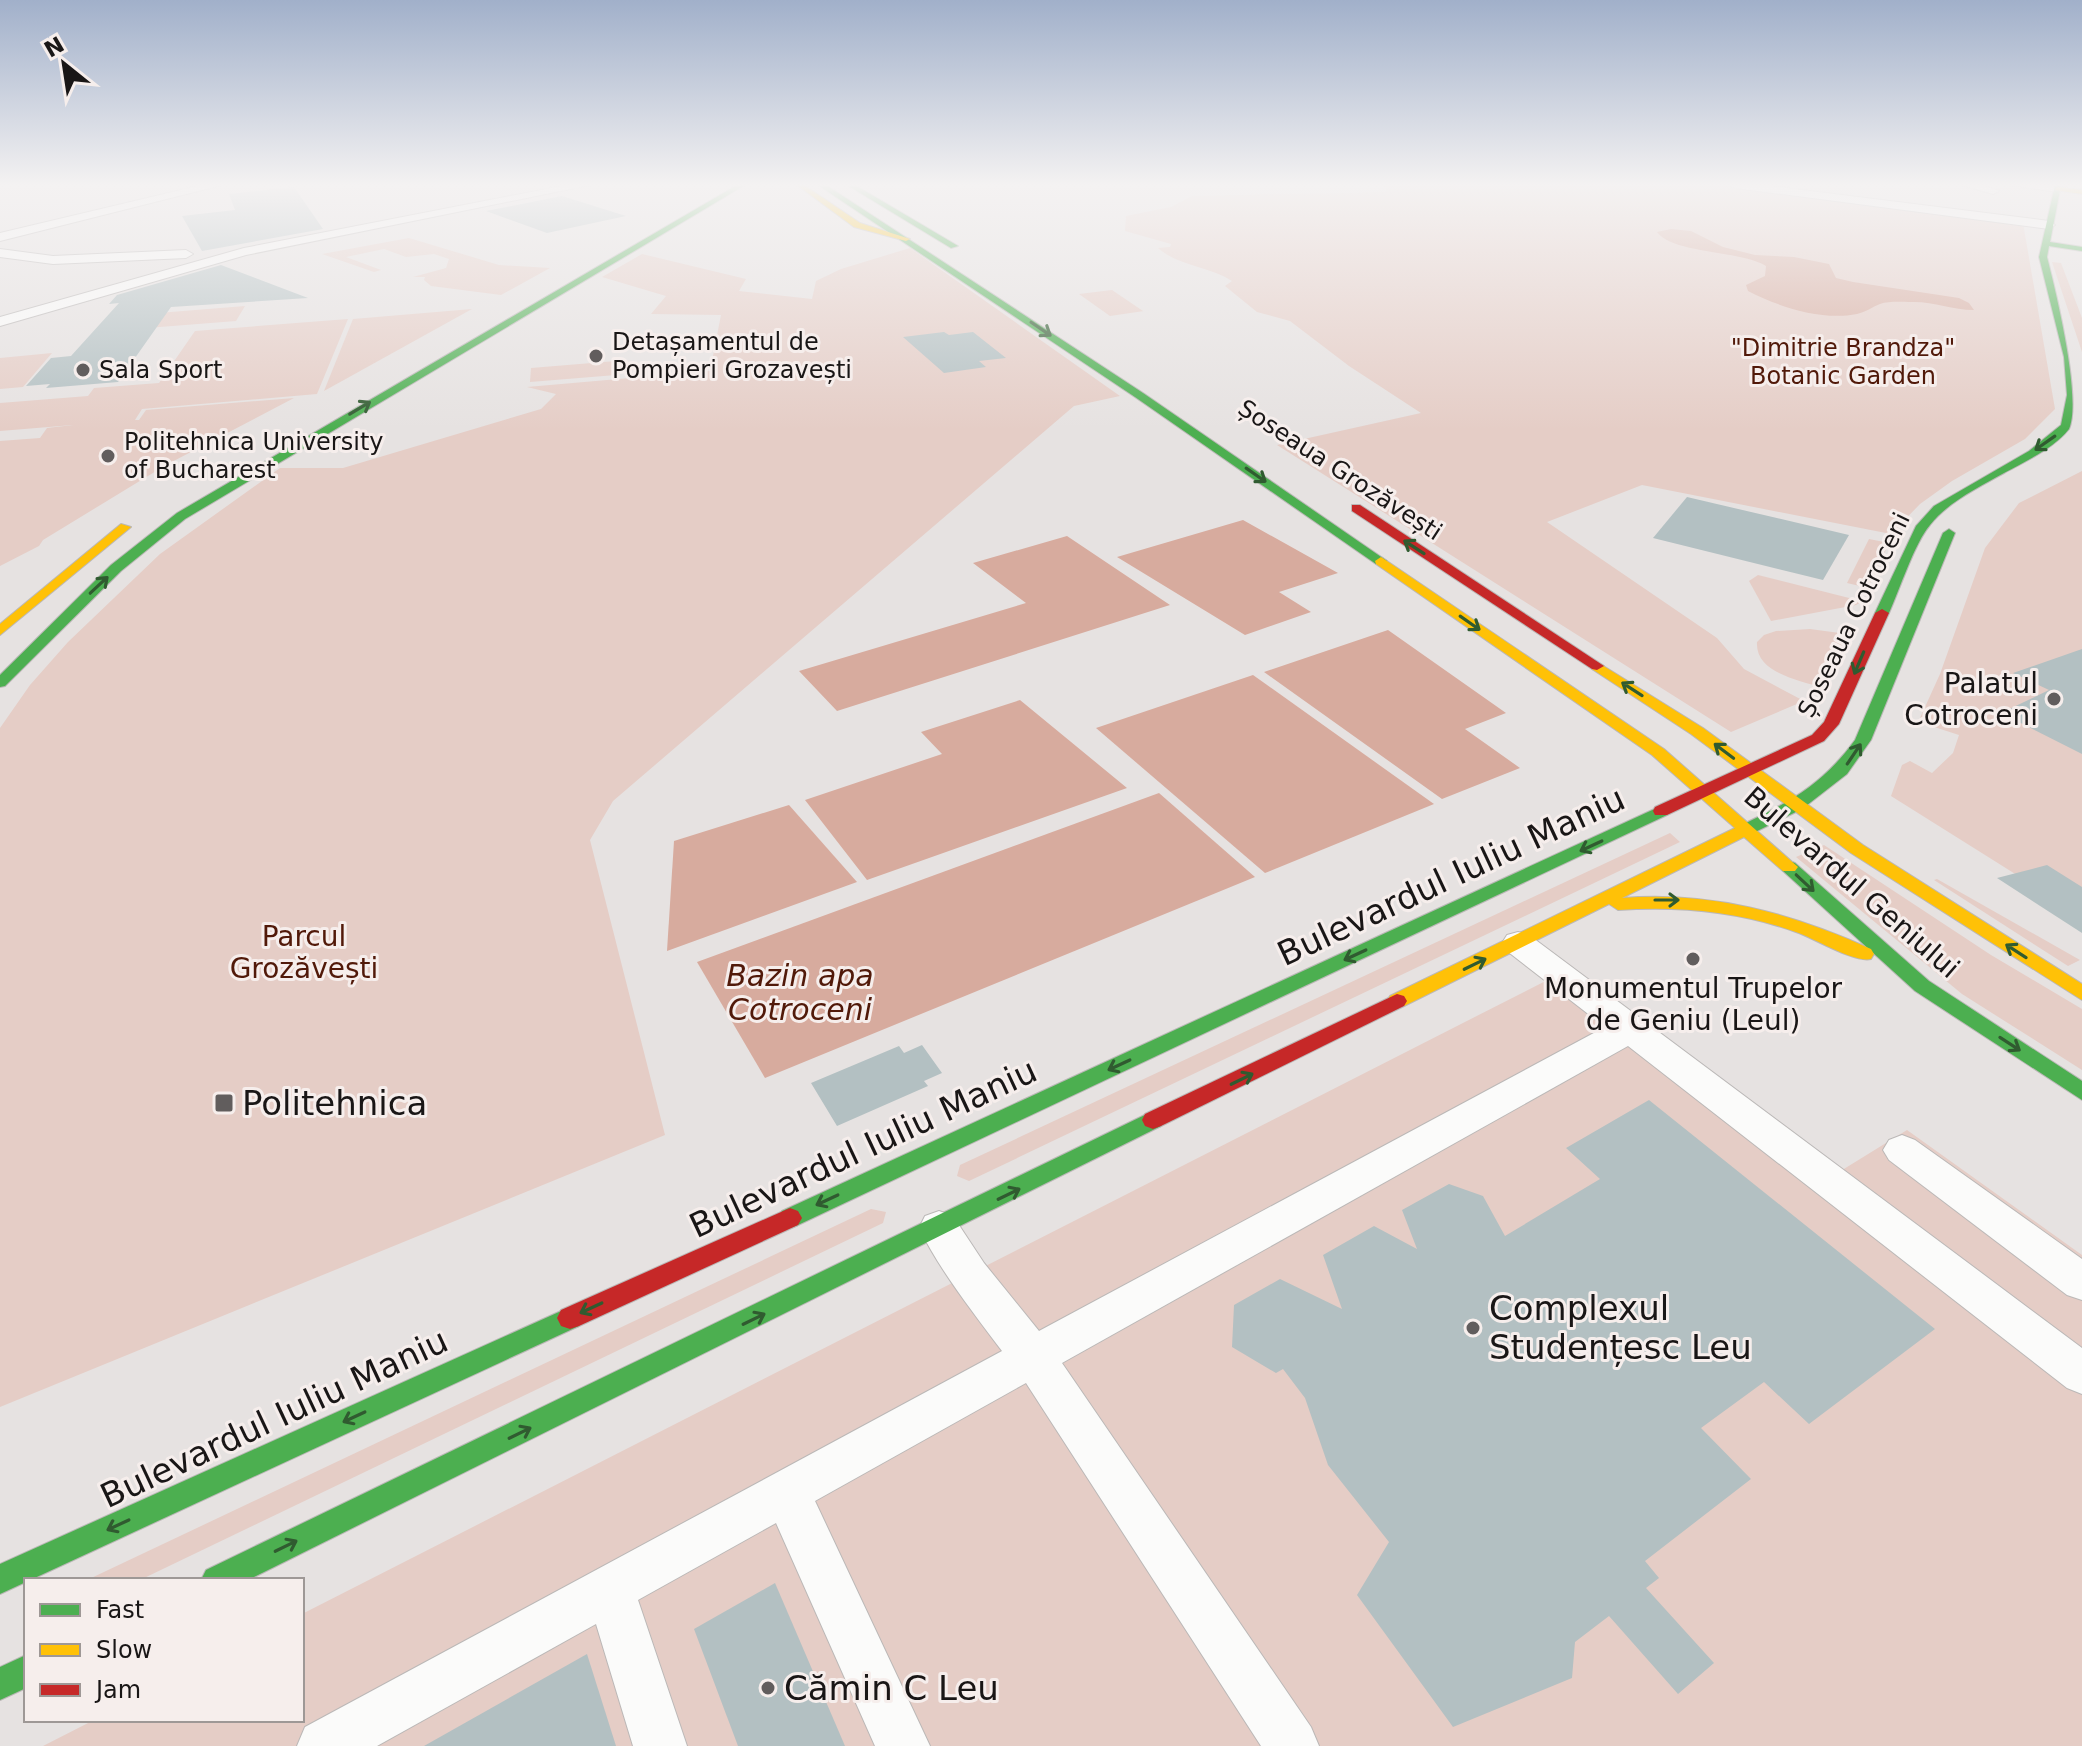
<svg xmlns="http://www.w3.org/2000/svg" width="2082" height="1746" font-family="'DejaVu Sans',sans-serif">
  <rect width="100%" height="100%" fill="#e6e2e1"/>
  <g fill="#e5cdc6">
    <path d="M1386,185H1720L2023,223L2055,409L2025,439L1952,481L1920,504L1891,534L1642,485L1547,522L1717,638L1744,669L1804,701L1731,732L1277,445L1421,413L1349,366L1290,321L1257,312L1225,286L1232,281C1209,266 1178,266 1158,248L1170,247L1171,244L1125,231L1126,216L1171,207L1192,196L1386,192Z"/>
    <polygon points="409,238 499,265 550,268 501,295 431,286 424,280 425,277 413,277 446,268 449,259 434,254 406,257 384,249 346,257 381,270 374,272 322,254"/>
    <polygon points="910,248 1120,396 1074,406 613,801 590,840 665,1135 0,1407 0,728 30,685 68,642 160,554 280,468 343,468 541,409 556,394 527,387 710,371 721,315 651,314 666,296 602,277 642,254 746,279 739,291 812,299 816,281 841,269"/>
    <polygon points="2052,262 2061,263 2082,318 2082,352"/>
    <polygon points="1112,290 1143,311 1144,311 1110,316 1079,294"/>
    <polygon points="245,306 236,321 134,329 146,314"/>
    <polygon points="472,309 324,391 353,319"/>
    <polygon points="348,319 317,394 142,409 135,420 139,420 146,410 294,398 166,465 43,540 39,546 0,566 0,441 40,438 47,428 73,425 0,431 0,403 88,396 94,388 159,383 195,331"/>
    <polygon points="52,353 23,387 0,389 0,358"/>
    <polygon points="616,361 616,375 530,382 531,368"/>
    <polygon points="2082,471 2082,916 1891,796 1902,765 1910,761 1932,773 1953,753 1959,735 1928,725 1920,718 1940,674 1985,548 2019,503"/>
    <polygon points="1869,539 1889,543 1868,588 1847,583"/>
    <polygon points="1758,575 1861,601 1861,602 1856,605 1771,621 1749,581"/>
    <path d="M1810,629L1847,634L1823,688C1799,680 1755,673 1757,642L1764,635L1776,631Z"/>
    <polygon points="1670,833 1680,842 969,1181 957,1176 960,1165"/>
    <polygon points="1824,845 1991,955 2082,1009 2082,1070 1962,994 1796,857"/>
    <polygon points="1937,879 2080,960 2068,966 1934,880"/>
    <polygon points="1571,968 1839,1172 1907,1130 2082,1255 2082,1746 43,1746 94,1720 302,1720 302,1614"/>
    <polygon points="871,1209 886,1212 883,1223 140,1580 87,1580"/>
  </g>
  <g fill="#d7ab9e">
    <path d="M1671,229L1691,231L1723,247L1755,255L1794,257L1829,264L1836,278L1853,282L1959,298L1969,303L1974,310C1952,310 1932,301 1911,302C1902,302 1888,301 1880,304C1872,307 1866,312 1857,314C1822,321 1779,307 1748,291L1746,285L1765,276L1766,266C1740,250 1673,254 1657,232Z"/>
    <polygon points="1243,520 1338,573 1279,592 1311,612 1245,635 1117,557"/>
    <polygon points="1067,536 1170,605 837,711 799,671 1026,603 973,563"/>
    <polygon points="1388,630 1506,713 1465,729 1520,768 1442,799 1264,672"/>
    <polygon points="1253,675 1434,804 1265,873 1096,728"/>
    <polygon points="1020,700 1127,788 867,880 805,800 942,754 921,732"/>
    <polygon points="1159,793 1255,877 765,1078 697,962"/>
    <polygon points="789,805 857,882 667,951 674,841"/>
  </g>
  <g fill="#b3c0c2">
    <polygon points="294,187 323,229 202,251 182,216 235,210 229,194"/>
    <polygon points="562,196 626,216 547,233 486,211"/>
    <polygon points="221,265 308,298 171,307 118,382 46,388 50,384 26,386 51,358 71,356 119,303 109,304 117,295"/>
    <polygon points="944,332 949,335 973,332 1006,358 979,361 986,367 944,373 903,337"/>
    <polygon points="1687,497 1849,535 1823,580 1653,538"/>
    <polygon points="2082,649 2082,754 2001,713 2049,690 2013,673"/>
    <polygon points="2047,865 2082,887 2082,933 1997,878"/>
    <polygon points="922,1045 942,1073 924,1081 928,1086 837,1126 811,1083 899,1046 904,1053"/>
    <polygon points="1649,1100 1935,1329 1809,1424 1764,1382 1701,1428 1751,1479 1645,1561 1659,1578 1646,1588 1714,1663 1678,1694 1609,1616 1575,1642 1572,1678 1453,1727 1357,1595 1389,1542 1328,1465 1305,1398 1283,1369 1276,1373 1232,1347 1234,1305 1280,1279 1342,1309 1323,1255 1374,1226 1417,1249 1402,1210 1449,1184 1483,1196 1505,1236 1600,1179 1566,1148"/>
    <polygon points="775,1583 845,1746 738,1746 694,1629"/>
    <polygon points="587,1654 616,1746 424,1746"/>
  </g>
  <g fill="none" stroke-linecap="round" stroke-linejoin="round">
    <defs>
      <g id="street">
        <polygon points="202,185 222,185 0,241 0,233"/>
        <polygon points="567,185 590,185 246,255 0,326 0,317 244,248"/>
        <polygon points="1729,185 1762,185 2049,221 2055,225 2049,229 1735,188"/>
        <polygon points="1962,185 1982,185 1999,191 1993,194"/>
        <polygon points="2010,185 2051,185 2063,189 2057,192"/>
        <polygon points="0,249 53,256 186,250 193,254 186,258 53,264 0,257"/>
        <path d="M1518,932L1529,935L2082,1348V1394L2067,1388L1628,1046L1062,1363L1311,1727L1319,1746H1261L1026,1383L815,1501L930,1746H875L776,1523L638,1600L687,1746H633L596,1624L377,1746H297L305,1727L1002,1351C972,1311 941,1272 919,1228L925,1216L939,1211L953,1216L984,1263L1039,1331L1605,1027L1507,951L1502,943L1507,935Z"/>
        <polygon points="1902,1135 1915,1140 2082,1259 2082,1300 2067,1295 1889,1160 1883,1150 1889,1140"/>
      </g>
      <g id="fast">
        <polygon points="737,185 745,185 185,519 121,571 5,686 0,687 0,675 111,565 177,513"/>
        <polygon points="818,185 826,185 1143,393 1387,561 1376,564 1135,397"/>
        <polygon points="847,185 855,185 958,246 951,248"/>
        <path d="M2055,185H2061L2050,242L2082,247V251L2049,246L2047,257C2056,292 2082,399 2069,429C2054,448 2026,461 2004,473C1979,487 1948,502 1930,525C1914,544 1900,589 1889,613L1882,617L1877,616L1875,613L1916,526L1934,506L2029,451L2061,425L2067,395L2064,357L2039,257Z"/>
        <path d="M1949,529L1955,533L1871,740L1847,774L1802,809L1747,836H1735L1732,832L1735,828C1786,804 1821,787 1855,740L1943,533Z"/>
        <polygon points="1661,806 1669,811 1667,815 798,1225 790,1228 782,1225 778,1218 782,1211"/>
        <polygon points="1789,861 1795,863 1929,981 2082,1081 2082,1100 1915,991 1783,871 1780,867"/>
        <polygon points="1153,1111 1161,1114 1164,1120 1161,1126 248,1580 201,1580 206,1570"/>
        <polygon points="570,1307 579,1310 583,1318 579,1326 0,1594 0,1564"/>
        <polygon points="26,1655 26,1688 0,1700 0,1667"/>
      </g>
      <g id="slow">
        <polygon points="797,185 804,185 860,223 910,239 906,241 854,227"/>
        <polygon points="2057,187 2082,190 2082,194 2055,190"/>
        <polygon points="121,524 131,527 0,635 0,624"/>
        <path d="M1381,557L1664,749L1798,867L1795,871H1783L1744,837L1622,898C1711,891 1791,913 1871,949L1874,954L1871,959C1854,963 1814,938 1796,932C1738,911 1679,906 1618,910L1609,904L1404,1006H1390L1387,1001L1390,996L1735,828L1652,755L1376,564L1375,561Z"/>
        <polygon points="1597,662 1703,728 1863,845 2082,984 2082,1000 1851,853 1691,734 1592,669 1592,663"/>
      </g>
      <g id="jam">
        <polygon points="1352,505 1360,505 1604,666 1597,670 1592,669 1352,511"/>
        <polygon points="1882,609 1889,613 1839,724 1824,741 1667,815 1655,815 1653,811 1655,807 1812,735 1824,722 1875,613"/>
        <polygon points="1397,994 1404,996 1407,1001 1404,1006 1161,1126 1153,1129 1145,1126 1142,1120 1145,1114"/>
        <polygon points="790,1208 798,1211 802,1218 798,1225 579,1326 570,1329 561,1326 557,1318 561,1310"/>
      </g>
    </defs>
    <use href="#street" stroke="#bbb8b7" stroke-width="2"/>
    <use href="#fast" stroke="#bbb8b7" stroke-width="2"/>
    <use href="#slow" stroke="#bbb8b7" stroke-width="2"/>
    <use href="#jam" stroke="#bbb8b7" stroke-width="2"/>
    <use href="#street" fill="#fbfbfa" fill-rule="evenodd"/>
    <use href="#fast" fill="#4caf50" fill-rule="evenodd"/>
    <use href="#slow" fill="#ffc107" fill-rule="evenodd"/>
    <use href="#jam" fill="#c62828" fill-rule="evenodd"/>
  </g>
  <defs><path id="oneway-shaft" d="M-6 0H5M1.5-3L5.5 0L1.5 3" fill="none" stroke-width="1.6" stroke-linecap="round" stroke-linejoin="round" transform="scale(2)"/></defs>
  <g stroke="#305b30">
    <use href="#oneway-shaft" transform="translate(1041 329) rotate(34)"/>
    <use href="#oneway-shaft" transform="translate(360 408) rotate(-31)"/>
    <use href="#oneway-shaft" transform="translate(2045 443) rotate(145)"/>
    <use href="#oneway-shaft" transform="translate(1256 475) rotate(35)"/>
    <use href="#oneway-shaft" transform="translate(1414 547) rotate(-147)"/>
    <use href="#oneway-shaft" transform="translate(99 585) rotate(-43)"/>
    <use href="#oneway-shaft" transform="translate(1470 623) rotate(35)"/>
    <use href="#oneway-shaft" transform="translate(1859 663) rotate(113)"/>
    <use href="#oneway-shaft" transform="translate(1632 689) rotate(-147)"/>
    <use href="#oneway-shaft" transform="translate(1724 751) rotate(-143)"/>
    <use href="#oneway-shaft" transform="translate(1854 754) rotate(-56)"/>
    <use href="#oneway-shaft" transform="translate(1591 846) rotate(155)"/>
    <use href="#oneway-shaft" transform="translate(1805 883) rotate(43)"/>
    <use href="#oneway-shaft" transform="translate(1667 900)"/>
    <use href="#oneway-shaft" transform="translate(2016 951) rotate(-147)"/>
    <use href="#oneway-shaft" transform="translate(1355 955) rotate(155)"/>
    <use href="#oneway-shaft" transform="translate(1475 964) rotate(-26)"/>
    <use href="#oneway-shaft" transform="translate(2010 1044) rotate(33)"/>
    <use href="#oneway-shaft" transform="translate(1119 1065) rotate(155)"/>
    <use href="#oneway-shaft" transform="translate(1242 1079) rotate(-26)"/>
    <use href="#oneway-shaft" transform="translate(1009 1194) rotate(-26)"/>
    <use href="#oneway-shaft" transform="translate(827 1200) rotate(155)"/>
    <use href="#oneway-shaft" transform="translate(591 1308) rotate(155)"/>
    <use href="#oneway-shaft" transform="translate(754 1319) rotate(-26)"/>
    <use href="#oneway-shaft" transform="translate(354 1417) rotate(155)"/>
    <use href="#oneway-shaft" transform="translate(520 1433) rotate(-26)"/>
    <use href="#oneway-shaft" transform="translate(118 1525) rotate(155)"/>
    <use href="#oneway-shaft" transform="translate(286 1546) rotate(-26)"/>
  </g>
  <linearGradient id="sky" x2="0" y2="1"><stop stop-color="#a1b0ca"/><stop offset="0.43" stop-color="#f4f2f2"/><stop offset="1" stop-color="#f4f2f2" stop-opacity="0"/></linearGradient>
  <rect width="2082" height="430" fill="url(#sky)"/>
  <g fill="#615d5d" stroke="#f6eeec" stroke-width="3">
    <circle cx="596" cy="356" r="8"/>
    <circle cx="83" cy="370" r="8"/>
    <circle cx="108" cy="456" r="8"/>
    <circle cx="2054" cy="699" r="8"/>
    <circle cx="1693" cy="959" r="8"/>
    <rect x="214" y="1093" width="20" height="20" rx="4"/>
    <circle cx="1473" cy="1328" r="8"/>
    <circle cx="768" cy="1688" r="8"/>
  </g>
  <g text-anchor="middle" stroke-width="6" stroke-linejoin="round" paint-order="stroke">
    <g font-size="24" fill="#191616" stroke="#f6eeec" text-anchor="start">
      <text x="612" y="350">Detașamentul de<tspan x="612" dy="28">Pompieri Grozavești</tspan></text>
      <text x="99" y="378">Sala Sport</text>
      <text x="124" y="450">Politehnica University<tspan x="124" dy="28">of Bucharest</tspan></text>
    </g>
    <g font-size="24" fill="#511909" stroke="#f6eeec">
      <text x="1843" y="356">"Dimitrie Brandza"<tspan x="1843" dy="28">Botanic Garden</tspan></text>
    </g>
    <g font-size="24" fill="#191616" stroke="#f6eeec">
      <text transform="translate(1340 470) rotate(33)" y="8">Șoseaua Grozăvești</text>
      <text transform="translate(1854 615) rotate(-64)" y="8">Șoseaua Cotroceni</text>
    </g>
    <g font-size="28" fill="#191616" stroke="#f6eeec" text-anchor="end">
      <text x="2038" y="693">Palatul<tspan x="2038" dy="32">Cotroceni</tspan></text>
      <text x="1693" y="998" text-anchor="middle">Monumentul Trupelor<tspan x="1693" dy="32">de Geniu (Leul)</tspan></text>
    </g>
    <g font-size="28" fill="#191616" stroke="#f6eeec">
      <text transform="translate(1852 882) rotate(41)" y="10">Bulevardul Geniului</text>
    </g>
    <g font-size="28" fill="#511909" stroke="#f6eeec">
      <text x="304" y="946">Parcul<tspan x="304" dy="32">Grozăvești</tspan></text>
    </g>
    <g font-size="30" font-style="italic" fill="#511909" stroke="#f6eeec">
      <text x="800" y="986">Bazin apa<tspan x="800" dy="34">Cotroceni</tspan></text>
    </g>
    <g font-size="34" fill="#191616" stroke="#f6eeec">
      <text transform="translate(1451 876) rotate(-25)" y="12">Bulevardul Iuliu Maniu</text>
      <text transform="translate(863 1148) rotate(-25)" y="12">Bulevardul Iuliu Maniu</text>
      <text transform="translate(274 1418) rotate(-25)" y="12">Bulevardul Iuliu Maniu</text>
    </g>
    <g font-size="34" fill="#191616" stroke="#f6eeec" text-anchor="start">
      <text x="242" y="1115">Politehnica</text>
      <text x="1489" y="1320">Complexul<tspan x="1489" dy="39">Studențesc Leu</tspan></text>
      <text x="784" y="1700">Cămin C Leu</text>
    </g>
  </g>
  <rect x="24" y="1578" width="280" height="144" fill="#f6eeec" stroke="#9e9896" stroke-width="2"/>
  <rect x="40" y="1604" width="40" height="12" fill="#4caf50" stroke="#9e9896" stroke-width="2"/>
  <text x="96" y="1618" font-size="24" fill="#191616">Fast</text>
  <rect x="40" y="1644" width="40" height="12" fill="#ffc107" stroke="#9e9896" stroke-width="2"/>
  <text x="96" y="1658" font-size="24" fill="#191616">Slow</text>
  <rect x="40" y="1684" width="40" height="12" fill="#c62828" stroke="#9e9896" stroke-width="2"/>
  <text x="96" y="1698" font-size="24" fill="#191616">Jam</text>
  <g transform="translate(64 64) rotate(330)" stroke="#f6eeec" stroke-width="6" paint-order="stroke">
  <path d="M0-6L14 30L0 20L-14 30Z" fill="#191616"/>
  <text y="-12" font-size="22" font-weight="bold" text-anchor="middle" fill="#191616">N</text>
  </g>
</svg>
